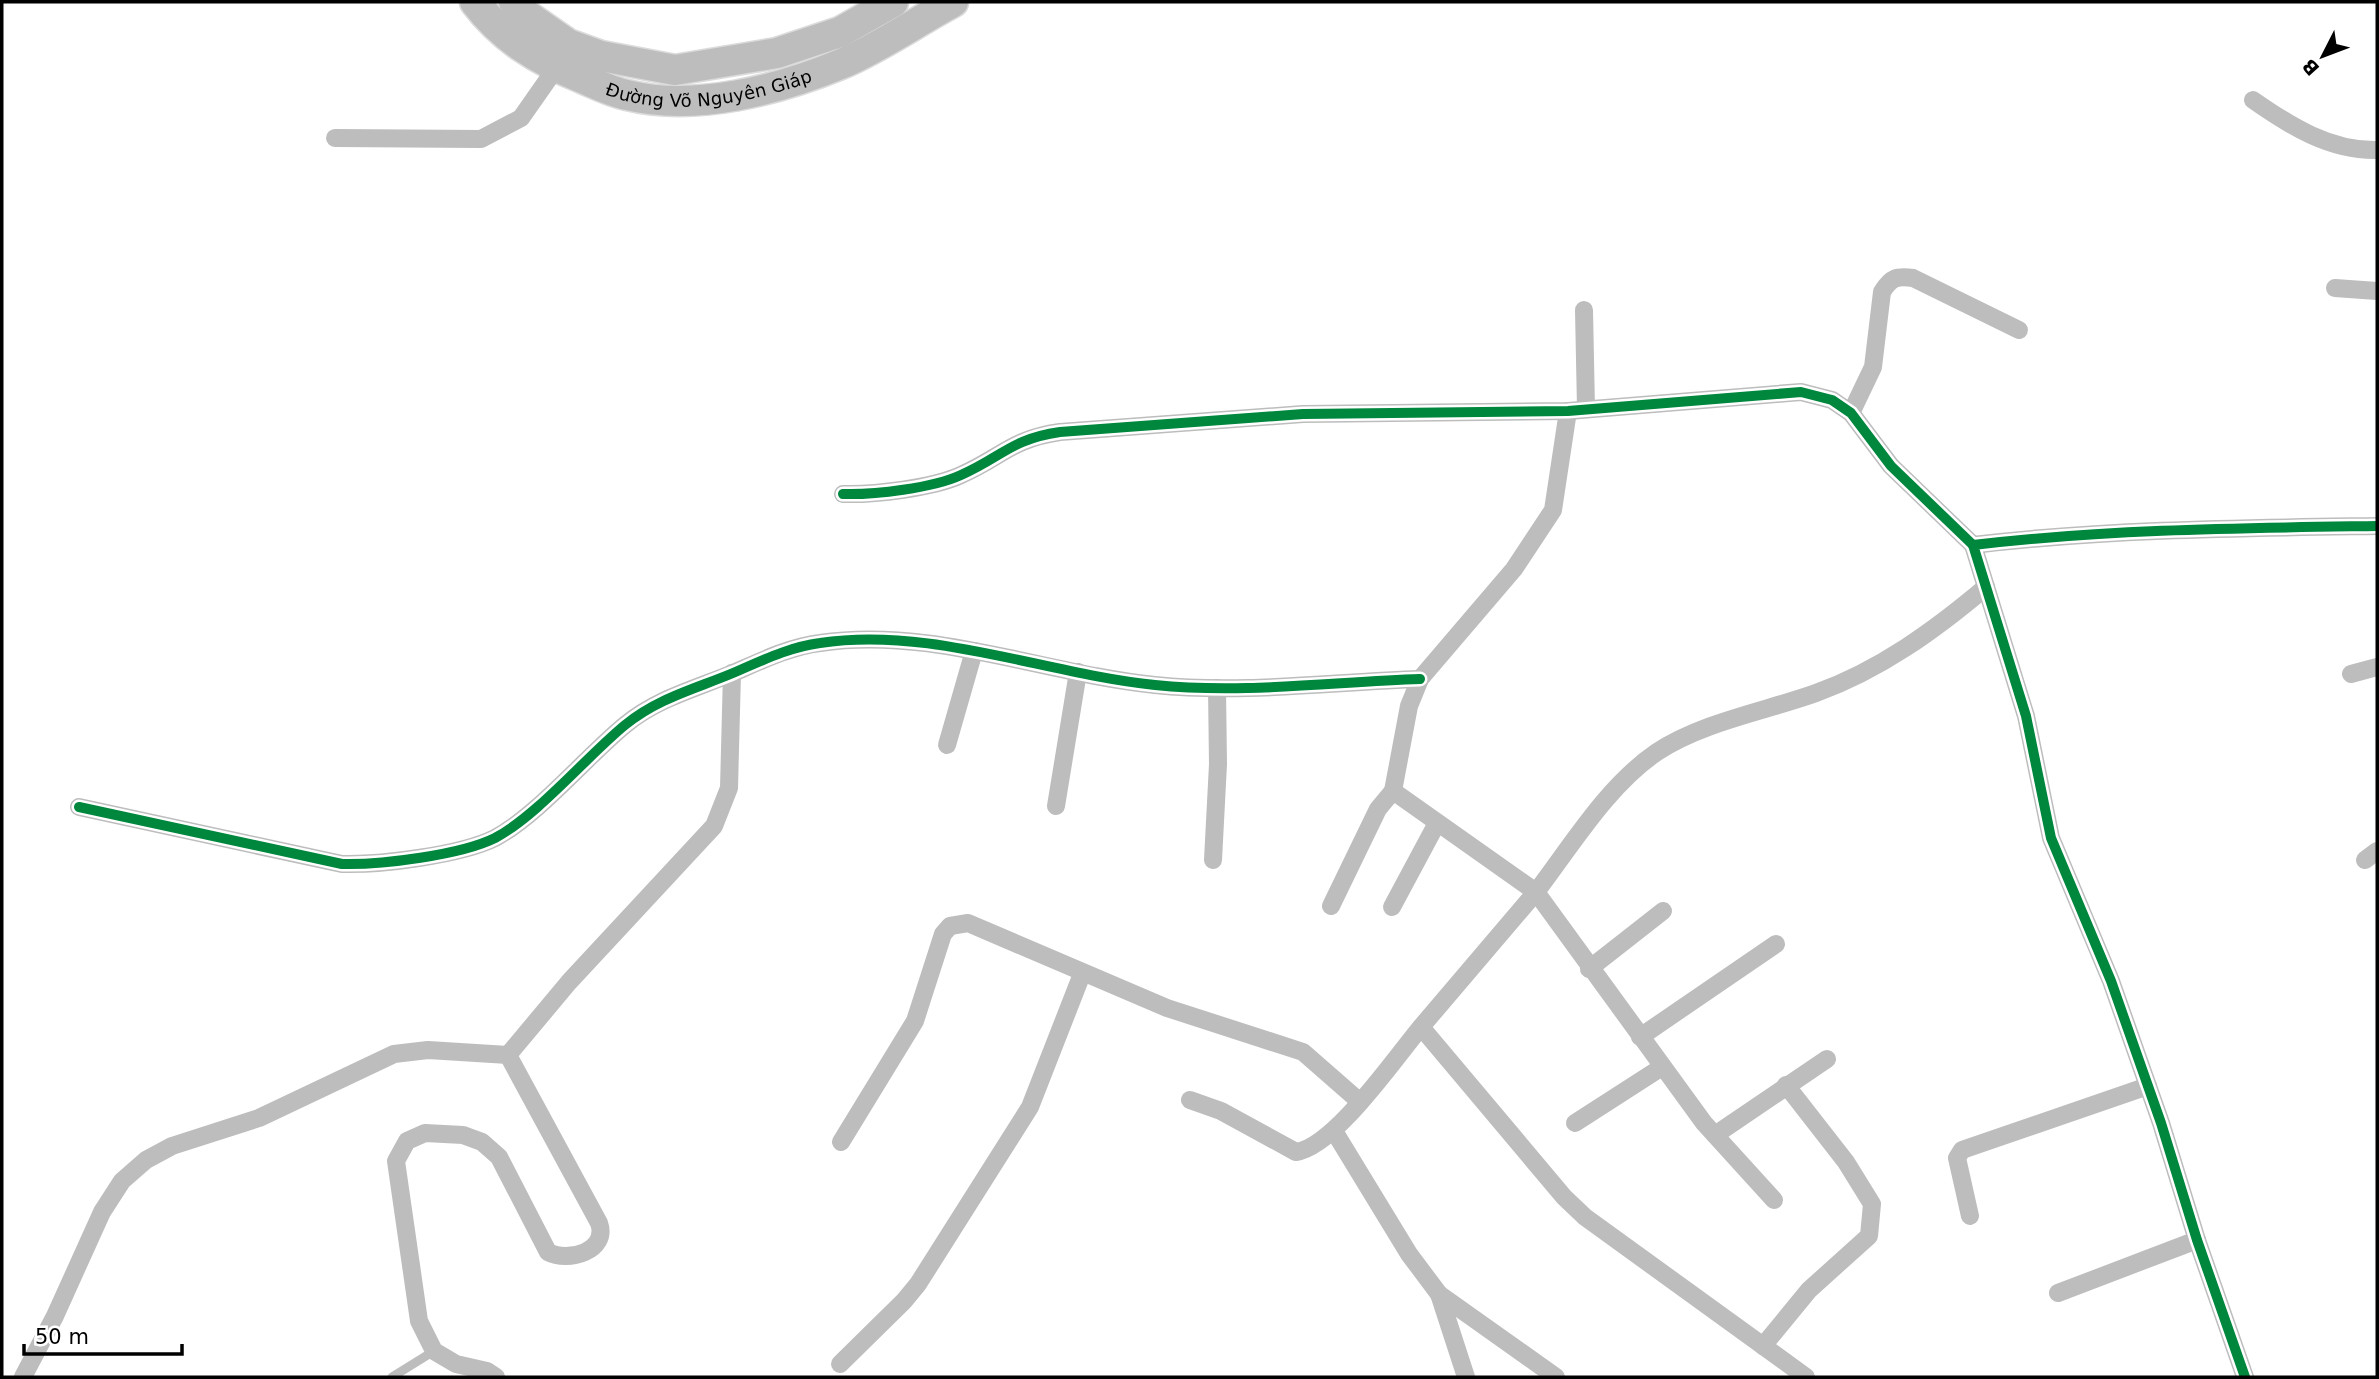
<svg xmlns="http://www.w3.org/2000/svg" width="2379" height="1379" font-family="'DejaVu Sans',sans-serif">
  <rect width="100%" height="100%" fill="#fff"/>
  <g fill="none" stroke-linecap="round" stroke-linejoin="round">
    <defs>
      <g id="trunk">
        <path id="s1" d="M475,2C503,39 539,61 582,78C596,84 612,92 627,95C695,112 778,90 841,64C879,48 916,22 953,2"/>
        <polyline points="514,2 525,14 568,44 601,56 675,70 777,53 840,32 893,2"/>
      </g>
    </defs>
    <use href="#trunk" stroke="#dbdbdb" stroke-width="33"/>
    <polyline stroke="#bdbdbd" stroke-width="9" points="392,1377 434,1351"/>
    <g stroke="#bdbdbd" stroke-width="18">
      <path d="M2253,100C2290,126 2330,151 2377,150"/>
      <polyline points="335,138 481,139 521,118 556,68"/>
      <polyline points="2335,288 2377,291"/>
      <polyline points="1584,310 1586,409"/>
      <path d="M1851,413L1873,367L1882,292C1891,277 1897,276 1913,278L2019,330"/>
      <path d="M843,494C874,495 933,488 961,475C1002,457 1011,439 1060,432L1303,414L1568,411L1801,392L1832,400L1851,413L1891,466L1973,545"/>
      <polyline points="2351,674 2377,667"/>
      <polyline points="947,745 974,651"/>
      <polyline points="1393,791 1409,706 1420,679 1514,569 1553,510 1568,411"/>
      <polyline points="1056,806 1078,672"/>
      <path d="M79,807L342,864C381,865 461,855 495,838C538,815 586,757 625,725C658,698 695,689 733,673C761,661 789,647 820,643C931,626 1046,674 1155,685C1242,694 1332,682 1420,679"/>
      <polyline points="1213,860 1218,764 1217,688"/>
      <polyline points="2365,860 2377,851"/>
      <polyline points="1331,906 1378,809 1393,791 1536,892 1421,1027"/>
      <polyline points="1392,907 1437,823"/>
      <polyline points="1589,969 1663,911"/>
      <polyline points="1640,1037 1776,944"/>
      <polyline points="508,1055 569,982 714,826 729,788 732,673"/>
      <path d="M1190,1100L1221,1111L1296,1152C1334,1147 1395,1058 1421,1027L1564,1197L1585,1217L1806,1377"/>
      <polyline points="1575,1123 1662,1067"/>
      <polyline points="1334,1131 1409,1254 1439,1294 1556,1377"/>
      <polyline points="1715,1135 1827,1059"/>
      <polyline points="841,1142 915,1021 943,934 950,926 968,923 1167,1008 1303,1052 1359,1101"/>
      <path d="M1774,1200L1704,1123L1536,892C1572,845 1607,786 1657,752C1702,722 1766,711 1816,693C1880,670 1935,630 1986,587"/>
      <polyline points="1970,1216 1957,1158 1962,1150 2148,1086"/>
      <polyline points="2058,1293 2197,1240"/>
      <polyline points="1439,1294 1466,1377"/>
      <polyline points="1763,1346 1809,1290 1869,1236 1872,1204 1846,1162 1786,1085"/>
      <polyline points="840,1364 904,1301 918,1284 1030,1107 1082,974"/>
      <polyline points="23,1377 55,1316 102,1212 122,1181 146,1160 172,1146 259,1118 394,1054 428,1050 508,1055"/>
      <path d="M496,1377L487,1371L456,1364L434,1351L419,1321L396,1161L407,1141L425,1133L463,1135L482,1142L499,1157L548,1252C568,1263 609,1251 599,1223L508,1055"/>
      <path d="M2245,1377L2197,1240L2161,1123L2111,981L2051,838L2026,716L1973,545C2107,529 2242,528 2377,526"/>
    </g>
    <use href="#trunk" stroke="#bdbdbd" stroke-width="30"/>
    <defs>
      <g id="cycleway">
        <path d="M843,494C874,495 933,488 961,475C1002,457 1011,439 1060,432L1303,414L1568,411L1801,392L1832,400L1851,413L1891,466L1973,545"/>
        <path d="M79,807L342,864C381,865 461,855 495,838C538,815 586,757 625,725C658,698 695,689 733,673C761,661 789,647 820,643C931,626 1046,674 1155,685C1242,694 1332,682 1420,679"/>
        <path d="M2245,1377L2197,1240L2161,1123L2111,981L2051,838L2026,716L1973,545C2107,529 2242,528 2377,526"/>
      </g>
    </defs>
    <use href="#cycleway" stroke="#fff" stroke-width="15"/>
    <use href="#cycleway" stroke="#00873e" stroke-width="10"/>
  </g>
  <g text-anchor="middle" stroke-width="5" stroke-linejoin="round" paint-order="stroke">
    <g font-size="18" fill="#000" stroke="#fff">
      <text dy="6" stroke="none"><textPath href="#s1" startOffset="264">Đường Võ Nguyên Giáp</textPath></text>
    </g>
  </g>
  <rect width="2379" height="1379" fill="none" stroke="#000000" stroke-width="7"/>
  <g transform="translate(2323 56) rotate(228)" stroke="#ffffff" stroke-width="5" paint-order="stroke">
  <path d="M0-5L12 26L0 18L-12 26Z" fill="#000000"/>
  <text y="-10" font-size="19" font-weight="bold" text-anchor="middle" fill="#000000">B</text>
  </g>
  <path d="M24 1344v10h158v-10" fill="none" stroke="#000000" stroke-width="3.5"/>
  <text x="35" y="1344" font-size="21" fill="#000000" stroke="#ffffff" stroke-width="5" paint-order="stroke">50 m</text>
</svg>
